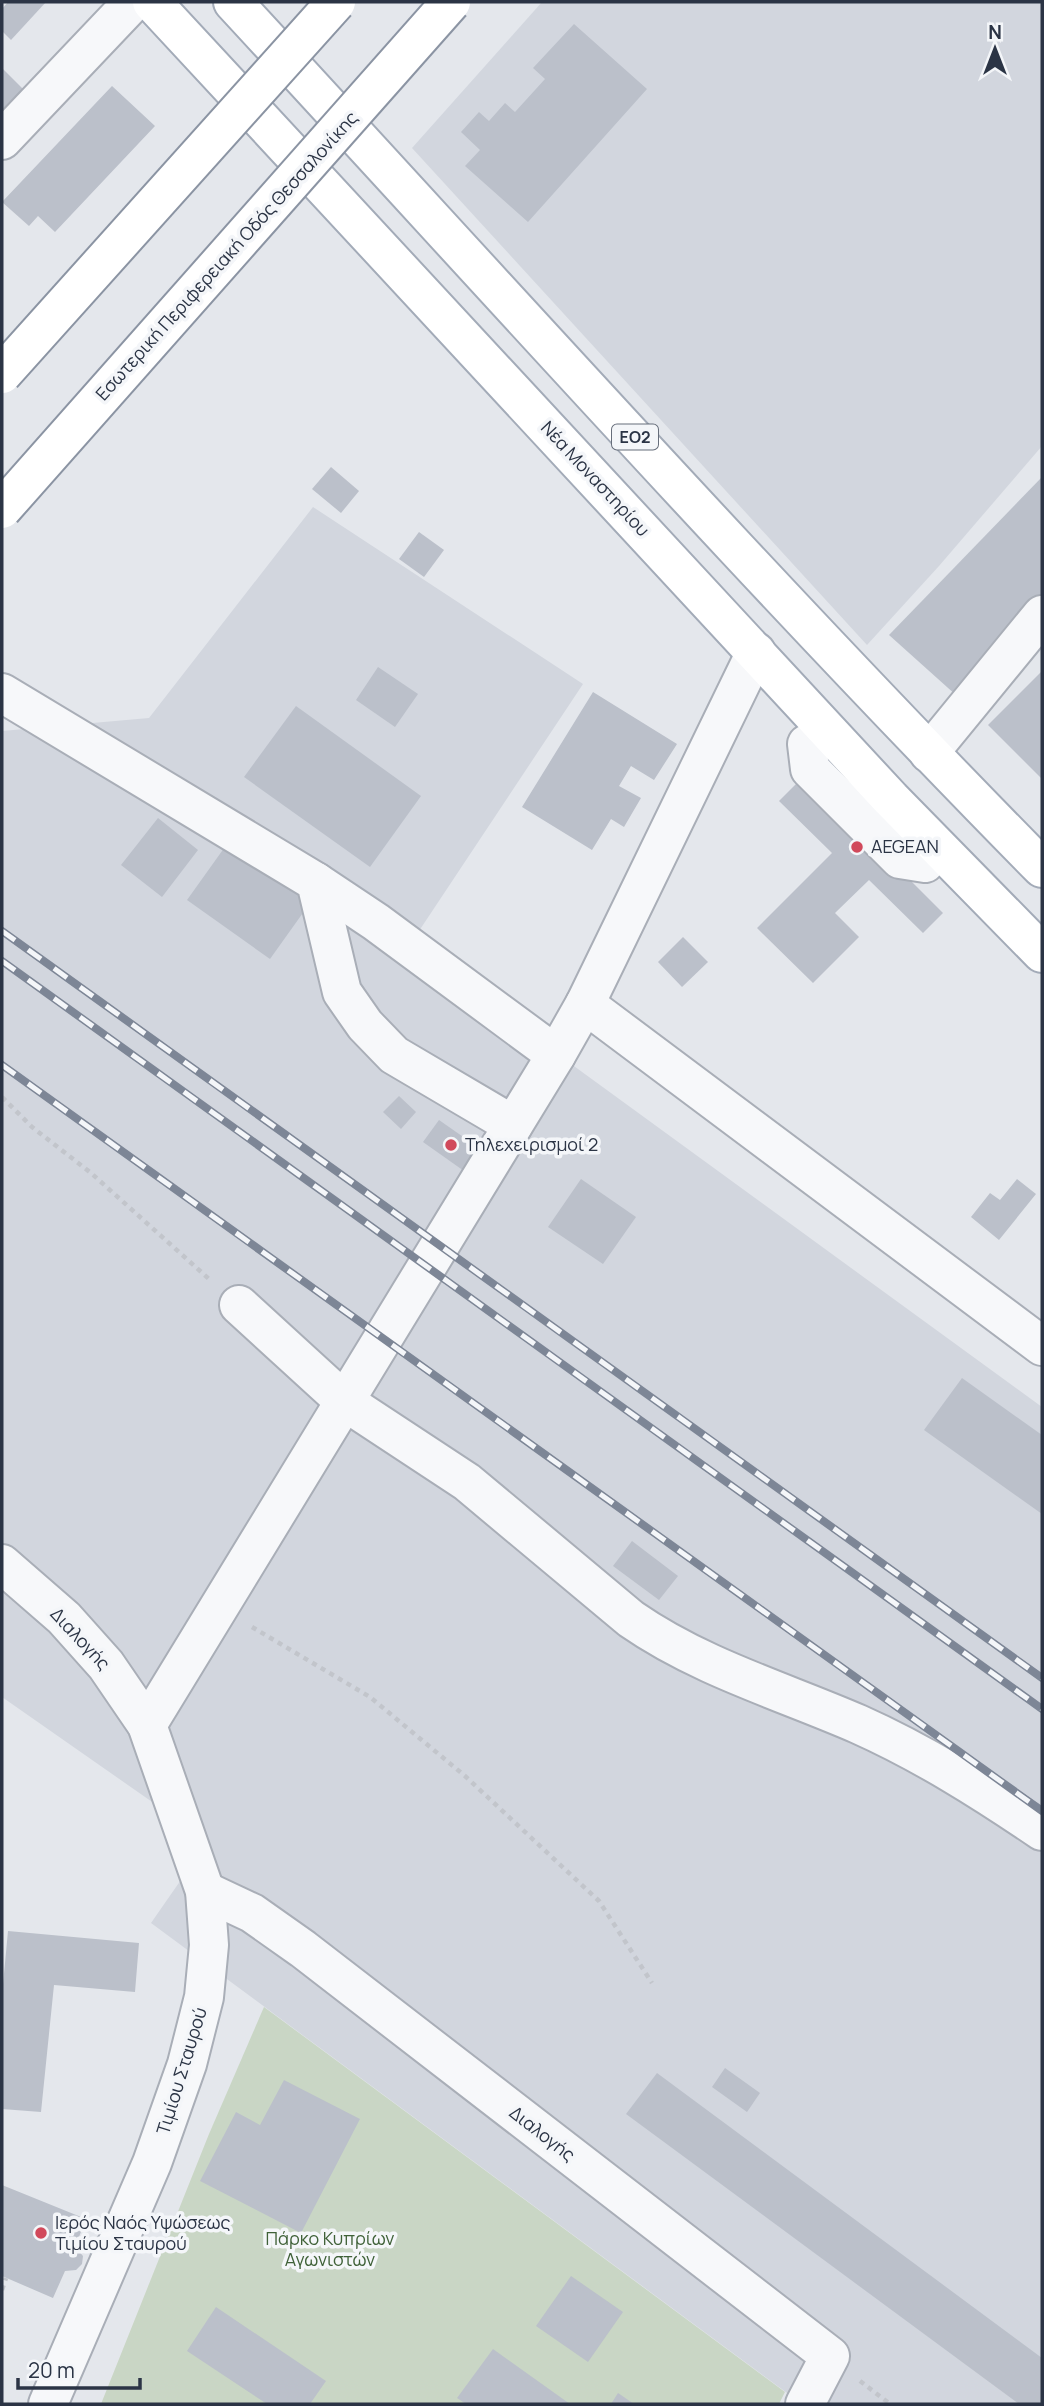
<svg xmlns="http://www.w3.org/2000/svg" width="1044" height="2406" font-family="Manrope,sans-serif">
  <rect width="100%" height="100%" fill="#e4e7ec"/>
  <g fill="#d2d6de">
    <polygon points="542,2 1042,2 1042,446 939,566 867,645 412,148"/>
    <polygon points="313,507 583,684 409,946 1042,1407 1042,2404 802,2404 151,1923 208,1841 2,1697 2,731 149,718"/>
  </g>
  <polygon fill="#c9d6c5" points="264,2007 785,2392 779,2404 101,2404 209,2134"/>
  <g fill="#bbc0ca">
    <polygon points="8,2 46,2 11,40 2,31 2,9"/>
    <polygon points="574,24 647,89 528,222 465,166 480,150 461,132 479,112 489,121 505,103 515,112 545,79 533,68"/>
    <polygon points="2,68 36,102 2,137"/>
    <polygon points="112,86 155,126 55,232 38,216 29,226 2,202"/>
    <polygon points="331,467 359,491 341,513 312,489"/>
    <polygon points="1042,477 1042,597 957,696 889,635"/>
    <polygon points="419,532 444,550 424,577 399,559"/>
    <polygon points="378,667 418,694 395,727 356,700"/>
    <polygon points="1042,671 1042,779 988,725"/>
    <polygon points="593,692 677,744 654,780 631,766 619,786 641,798 624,827 611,819 592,850 522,807"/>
    <polygon points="296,706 421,796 370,867 244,777"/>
    <polygon points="805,775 943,913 923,933 869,880 835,913 859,937 813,983 757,928 832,853 779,801"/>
    <polygon points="158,818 198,850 162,897 121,865"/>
    <polygon points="227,844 310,903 270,959 187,900"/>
    <polygon points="683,937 708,962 682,987 658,962"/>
    <polygon points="399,1096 416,1112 401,1129 383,1112"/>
    <polygon points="439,1120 479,1148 464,1171 423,1142"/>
    <polygon points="581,1179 636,1217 603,1264 548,1227"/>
    <polygon points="1017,1179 1036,1194 999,1240 971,1217 990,1193 1000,1200"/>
    <polygon points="962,1378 1042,1435 1042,1514 924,1430"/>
    <polygon points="632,1541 678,1576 659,1600 613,1566"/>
    <polygon points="8,1931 139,1943 135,1992 54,1985 41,2112 2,2109 2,1995"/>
    <polygon points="725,2068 760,2093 747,2112 712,2087"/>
    <polygon points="657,2073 1042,2358 1042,2404 1019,2404 626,2114"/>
    <polygon points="284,2080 360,2119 301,2233 200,2181 236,2112 260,2125"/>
    <polygon points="2,2185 86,2219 75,2247 83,2256 82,2264 76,2270 65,2271 53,2298 2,2276"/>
    <polygon points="571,2276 623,2312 588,2362 536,2326"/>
    <polygon points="216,2307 326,2381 310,2404 267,2404 187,2351"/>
    <polygon points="493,2349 570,2404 466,2404 457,2398"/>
    <polygon points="618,2393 634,2404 611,2404"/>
  </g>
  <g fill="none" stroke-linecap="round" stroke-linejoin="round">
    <defs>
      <g id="minor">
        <polyline points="2,140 133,2"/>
        <polyline points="2,693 316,882 342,992 365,1025 394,1055 513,1125"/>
        <polyline points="807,744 810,769 900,859 925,863"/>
        <polyline points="929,753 1042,615"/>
        <polyline points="316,882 376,922 556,1055"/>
        <polyline points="585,1004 756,652"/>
        <path d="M239,1305L344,1401L467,1482L631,1619C700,1667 782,1691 858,1724C923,1753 983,1791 1042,1831"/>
        <polyline points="2,1564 64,1618 106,1665 147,1725 205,1891 209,1945 204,1997 187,2064 152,2163 48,2404"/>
        <polyline points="147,1725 556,1055 585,1004 1042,1346"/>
        <polyline points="205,1891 252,1913 303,1949 830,2356 805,2404"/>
      </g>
      <g id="major">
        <polyline points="152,2 891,799 1042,953"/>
        <path d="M233,2C501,292 765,587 1042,868"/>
      </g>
    </defs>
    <use href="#minor" stroke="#a9aeb7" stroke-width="42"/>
    <use href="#major" stroke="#a3abb8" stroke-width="42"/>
    <g stroke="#c2c5cb" stroke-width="4.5" stroke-dasharray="5 5" stroke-linecap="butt">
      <polyline points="2,1097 32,1127 91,1173 209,1279"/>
      <polyline points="252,1627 370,1697 465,1776 599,1901 652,1983"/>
      <polyline points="2,2290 6,2278"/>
      <polyline points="860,2381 890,2404"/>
    </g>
    <use href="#minor" stroke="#f7f8fa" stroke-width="38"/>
    <use href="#major" stroke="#fff" stroke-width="38"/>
    <defs>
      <g id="rail">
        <polyline points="2,931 1042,1678"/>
        <polyline points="2,961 1042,1709"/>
        <polyline points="2,1065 1042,1811"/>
      </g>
    </defs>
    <use href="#rail" stroke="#7d8696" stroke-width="8"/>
    <use href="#rail" stroke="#f4f6f9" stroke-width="5" stroke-dasharray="16" stroke-linecap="butt"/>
    <defs>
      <g id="highway-bridge">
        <polyline points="2,374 336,2"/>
        <polyline points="2,509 451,2"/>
      </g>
    </defs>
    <use href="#highway-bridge" stroke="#8b94a3" stroke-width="42" stroke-linecap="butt"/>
    <use href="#highway-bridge" stroke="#fff" stroke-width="38"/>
  </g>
  <g fill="#d1495b" stroke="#f4f6f9" stroke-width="2.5">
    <circle cx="857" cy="847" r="7"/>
    <circle cx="451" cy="1145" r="7"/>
    <circle cx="41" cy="2233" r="7"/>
  </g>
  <g text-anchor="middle" stroke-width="7" stroke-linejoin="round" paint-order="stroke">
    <rect fill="#f4f6f9" stroke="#676e7b" stroke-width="2" x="612" y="424.5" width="46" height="25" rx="5"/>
    <g font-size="16" font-weight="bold" fill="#2b3445">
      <text x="635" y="443">ΕΟ2</text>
    </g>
    <g font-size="18" fill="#2b3445" stroke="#f4f6f9">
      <text transform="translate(227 256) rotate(-48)" y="6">Εσωτερική Περιφερειακή Οδός Θεσσαλονίκης</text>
      <text transform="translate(595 479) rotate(47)" y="6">Νέα Μοναστηρίου</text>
      <text transform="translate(80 1639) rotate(47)" y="6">Διαλογής</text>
      <text transform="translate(182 2071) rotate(-73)" y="6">Τιμίου Σταυρού</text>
      <text transform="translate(542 2134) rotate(38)" y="6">Διαλογής</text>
    </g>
    <g font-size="18" fill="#2b3445" stroke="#f4f6f9" text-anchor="start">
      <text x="871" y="853">AEGEAN</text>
      <text x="465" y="1151">Τηλεχειρισμοί 2</text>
      <text x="55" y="2229">Ιερός Ναός Υψώσεως<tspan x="55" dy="21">Τιμίου Σταυρού</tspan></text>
    </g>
    <g font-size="18" fill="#3f6138" stroke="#f4f6f9">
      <text x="330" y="2245">Πάρκο Κυπρίων<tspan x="330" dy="21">Αγωνιστών</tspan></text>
    </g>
  </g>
  <rect width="1044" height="2406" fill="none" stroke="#2b3445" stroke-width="7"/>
  <g transform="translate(995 49)" stroke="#f4f6f9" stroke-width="5" paint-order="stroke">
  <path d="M0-5L12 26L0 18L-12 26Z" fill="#2b3445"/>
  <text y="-10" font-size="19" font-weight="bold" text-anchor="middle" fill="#2b3445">N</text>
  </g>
  <path d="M18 2378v10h122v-10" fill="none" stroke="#2b3445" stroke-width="3.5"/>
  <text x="28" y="2378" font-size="21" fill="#2b3445" stroke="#f4f6f9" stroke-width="5" paint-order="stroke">20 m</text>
</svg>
